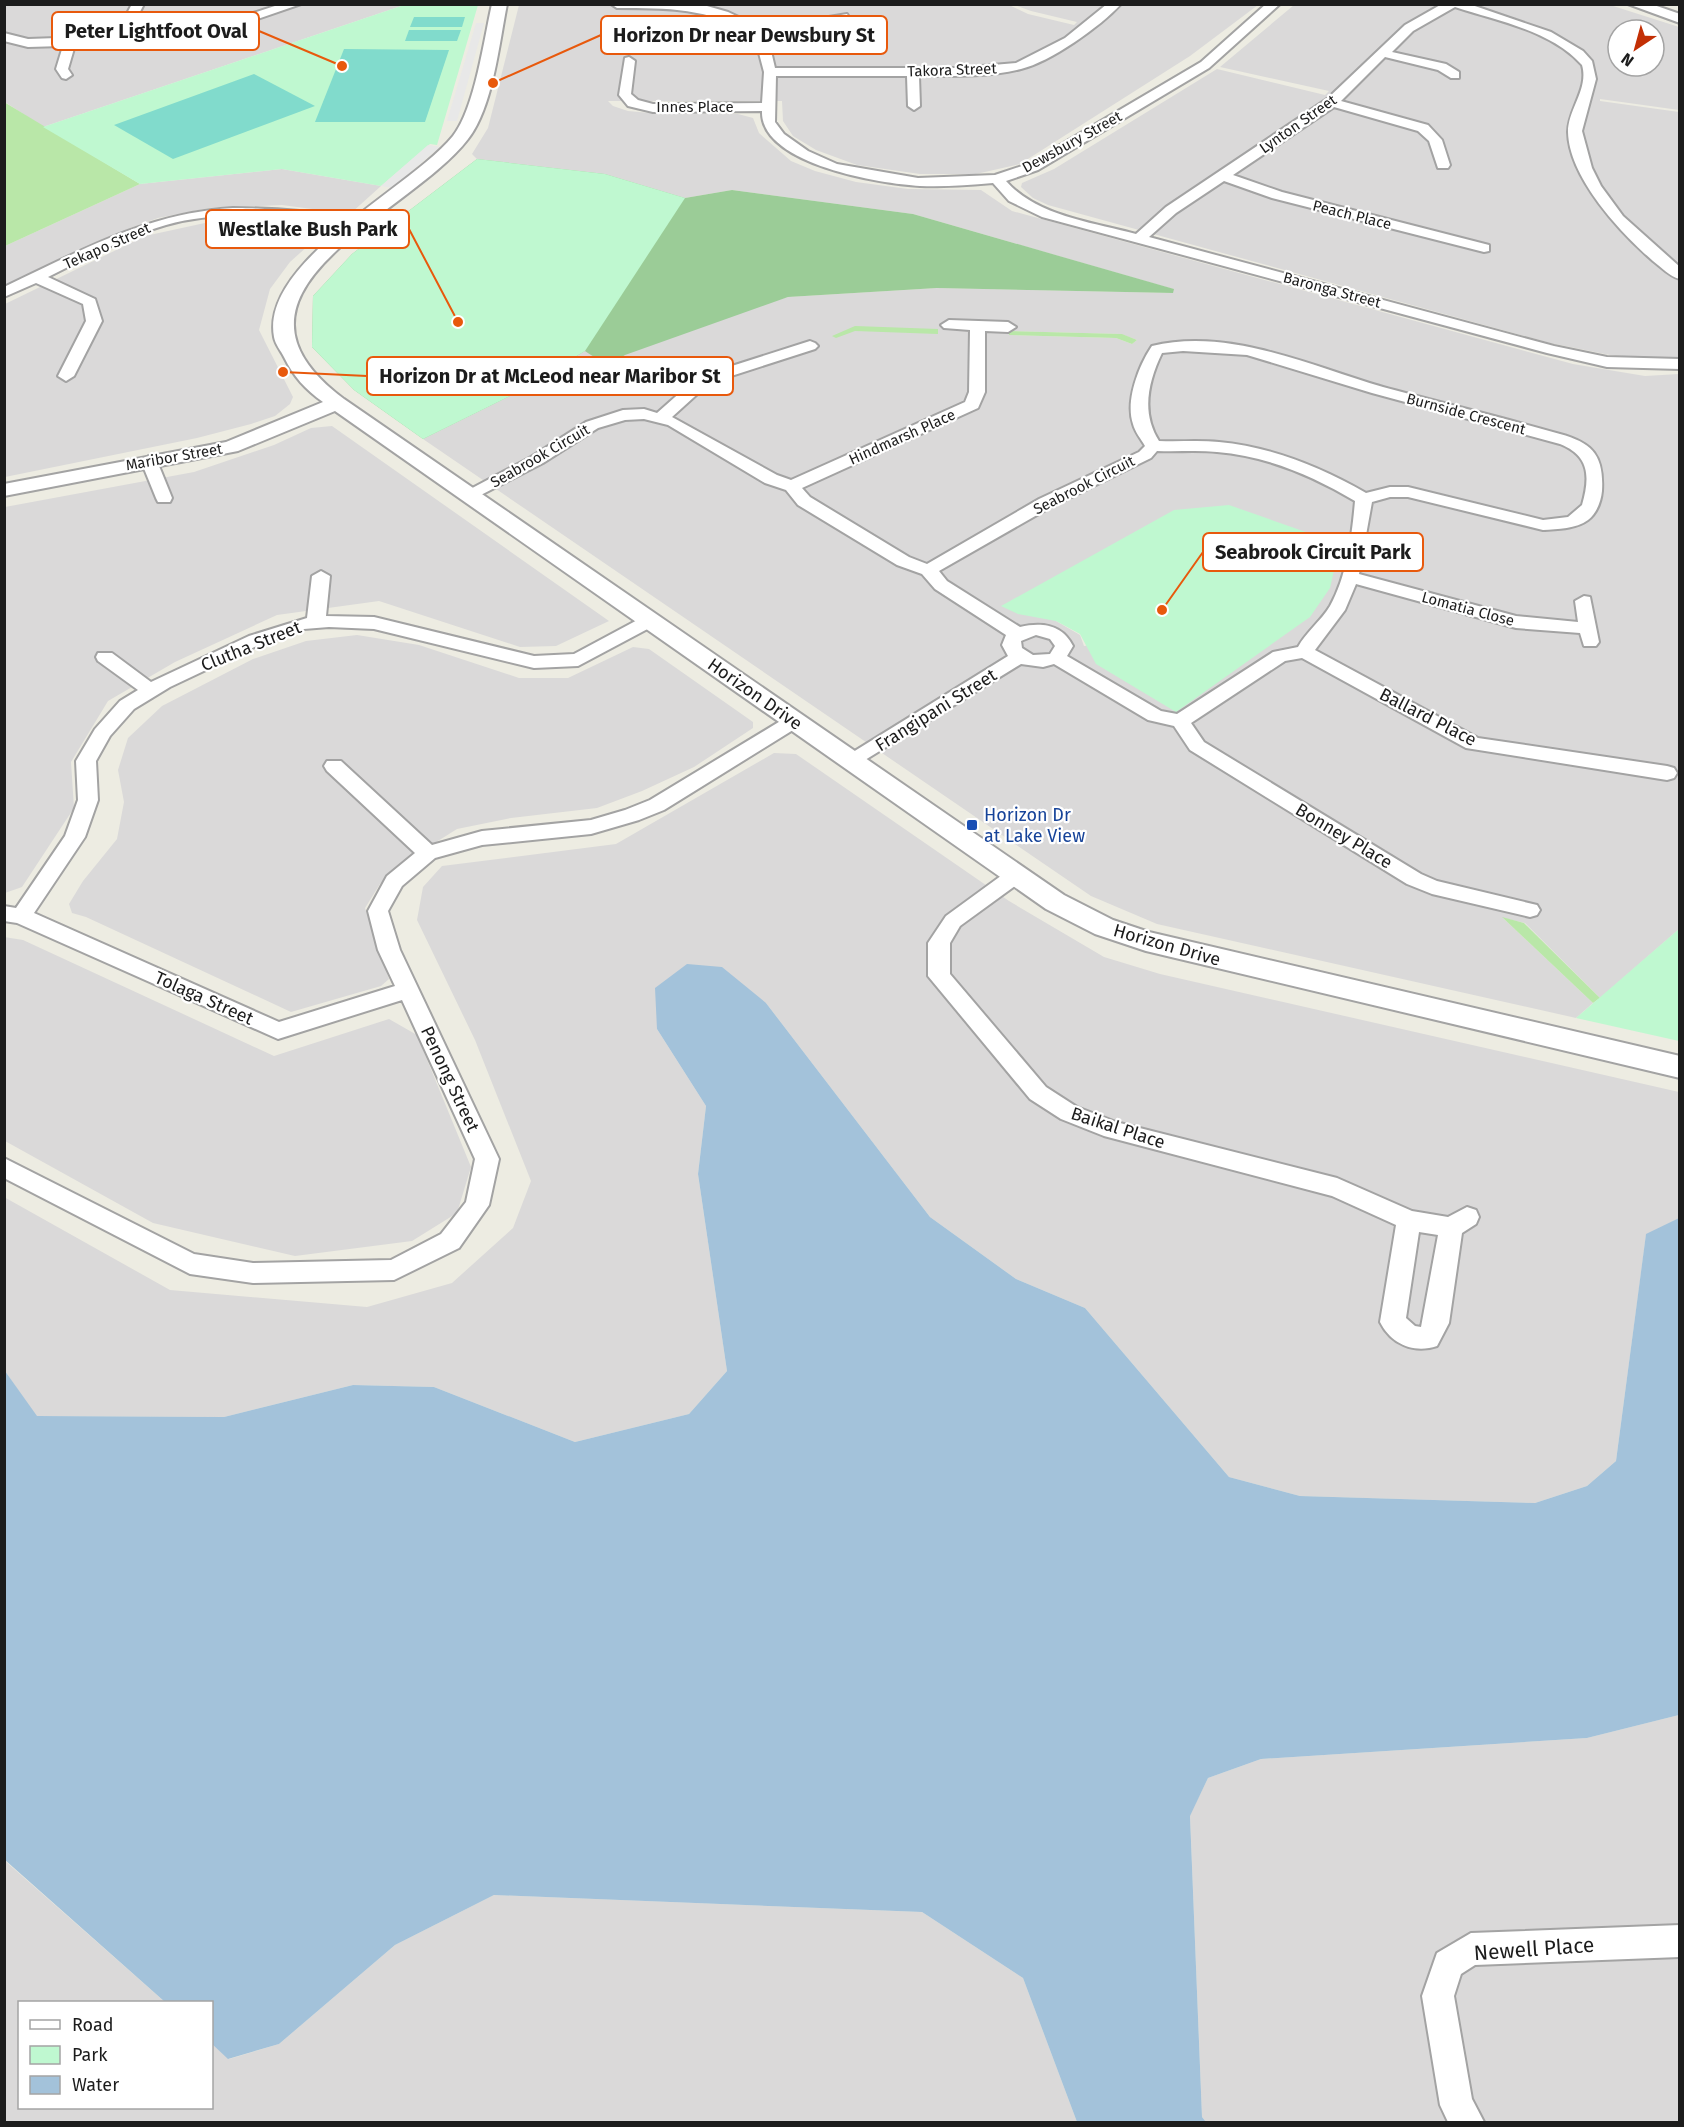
<svg xmlns="http://www.w3.org/2000/svg" width="1684" height="2127" font-family="'Fira Sans',sans-serif">
  <rect width="100%" height="100%" fill="#edece2"/>
  <g fill="#dad9d9" fill-rule="evenodd">
    <path d="M1007,4L1028,14L1074,25L1077,22L1031,11L1015,5H1258L1190,56L1020,164L976,174H920L857,165L816,150L793,136L783,121L782,101H608L613,106L628,111L650,113L738,114L753,118L759,133L791,161L815,171L856,182L908,189L981,190L1012,211L1573,364L1645,376L1679,374V929L1600,998L1525,923L1503,918L1593,1003L1576,1018L1157,924L1091,896L423,439L512,395L585,351L788,297L937,288L1173,293V289L913,214L732,190L685,198L605,174L477,159L472,154L488,128L519,5ZM1009,331L1121,334L1137,340L1132,344L1116,338L1009,335ZM1310,617L1084,646L1080,635L1056,621Z"/>
    <polygon points="4,5 404,5 43,127 5,102"/>
    <path d="M1294,5H1610L1679,27V110L1600,99V101L1679,112V357L1648,358L1610,355L1550,343L1048,205L1033,198L1021,187L1022,183L1054,169L1217,69L1325,95L1329,91L1220,67ZM1618,30H1654V66H1618Z"/>
    <polygon points="282,169 381,186 350,214 282,205 209,208 158,218 130,228 5,288 5,246 140,184"/>
    <polygon points="214,221 288,222 320,226 320,235 290,262 270,289 259,330 293,397 290,404 275,416 251,424 197,438 5,477 5,304 145,236"/>
    <polygon points="332,426 609,621 556,646 520,647 379,601 277,615 175,662 108,701 71,762 74,808 22,887 5,893 5,507 194,472 274,445 311,428"/>
    <polygon points="357,635 419,645 519,678 568,678 633,647 649,649 753,722 753,728 694,767 642,791 597,808 511,818 457,829 406,861 380,884 365,908 389,979 381,986 291,1012 86,917 72,913 69,904 83,881 117,839 124,802 118,770 128,738 162,706 253,659 306,641"/>
    <polygon points="774,753 796,754 1009,901 1104,957 1160,974 1679,1092 1679,1218 1646,1235 1616,1461 1587,1486 1535,1503 1300,1496 1229,1477 1085,1308 1016,1279 930,1217 766,1003 657,1029 706,1106 698,1174 727,1371 689,1414 575,1442 434,1387 353,1385 224,1417 36,1416 5,1371 4,1197 170,1290 367,1307 452,1283 513,1228 531,1181 475,1040 417,920 423,887 442,866 616,844"/>
    <polygon points="4,937 23,940 274,1056 389,1019 417,1035 471,1167 457,1213 412,1241 295,1256 153,1223 5,1141"/>
    <polygon points="1679,1715 1679,2122 1206,2122 1202,2117 1190,1815 1208,1778 1261,1759 1587,1738"/>
    <polygon points="4,1860 165,2002 20,2002 20,2108 212,2108 212,2044 229,2059 279,2044 395,1945 494,1895 922,1912 1023,1978 1077,2122 5,2122"/>
  </g>
  <g fill="#b9e7a8">
    <polygon points="4,102 140,184 5,246"/>
    <polygon points="855,326 938,329 938,334 855,331 836,338 832,336"/>
    <polygon points="1009,331 1122,334 1137,340 1132,344 1116,338 1009,335"/>
    <polygon points="1502,917 1524,923 1600,998 1593,1003"/>
  </g>
  <path fill="#9bcc97" d="M477,159L605,174L685,198L732,190L913,214L1174,289L1173,293L937,288L788,297L625,355C609,366 600,361 585,351L512,395L423,439L354,390L312,347L313,296L352,254Z"/>
  <g fill="#bff8d0">
    <polygon points="404,5 478,5 437,145 430,144 381,186 282,169 140,184 43,127"/>
    <polygon points="477,159 605,174 685,198 585,351 512,395 423,439 354,390 312,347 313,296 352,254"/>
    <polygon points="1229,505 1340,544 1330,588 1310,617 1176,712 1096,664 1080,634 1056,621 1018,614 1001,606 1174,510"/>
    <polygon points="1679,929 1679,1041 1576,1018"/>
  </g>
  <g fill="#81dbcc">
    <polygon points="414,17 465,17 462,27 410,27"/>
    <polygon points="409,30 461,30 457,41 405,41"/>
    <polygon points="344,49 449,50 425,122 315,122"/>
    <polygon points="254,74 315,106 173,159 114,125"/>
  </g>
  <g fill="#e8e8e8">
    <polygon points="476,23 484,23 457,121 447,121"/>
    <polygon points="428,145 440,147 392,188 381,186"/>
  </g>
  <polygon fill="#a3c2da" points="687,964 722,967 766,1003 930,1217 1016,1279 1085,1308 1229,1477 1300,1496 1535,1503 1587,1486 1616,1461 1646,1234 1679,1218 1679,1715 1587,1738 1261,1759 1208,1778 1190,1816 1202,2117 1206,2122 1077,2122 1023,1978 922,1912 494,1895 395,1945 279,2044 228,2059 212,2044 212,2002 165,2002 5,1860 5,1371 37,1416 224,1417 353,1385 434,1387 575,1442 689,1414 727,1371 698,1174 706,1106 657,1029 655,988"/>
  <g fill="none" stroke-linecap="round" stroke-linejoin="round">
    <defs>
      <g id="minor">
        <polygon points="132,4 144,4 128,35 201,30 281,4 301,4 202,38 75,45 68,69 72,75 66,79 62,78 56,69 63,46 28,47 4,41 4,33 28,39 115,36"/>
        <path d="M611,4H700L728,12L762,28L847,14L849,17L843,21L767,34L775,68H958L1016,63L1065,38L1107,4H1121C1100,27 1050,62 1021,69C989,77 952,76 919,76L920,106L914,110L908,106L907,76H776L775,122L784,134L808,151L837,164L918,178L995,175L1028,164L1201,62L1266,4H1280L1209,68L1038,170L1006,181C1037,216 1092,222 1136,234L1166,207L1327,99L1405,25L1442,4H1469L1551,32L1583,51L1592,61L1596,79L1582,131L1592,168L1601,186L1623,216L1680,267V279C1670,277 1661,267 1653,261C1621,233 1569,178 1568,132C1568,109 1589,89 1582,65C1551,30 1497,21 1455,7L1413,31L1392,52L1446,64L1459,72V78H1451L1438,70L1385,57L1341,101L1428,125L1442,140L1450,165L1448,168H1438L1429,141L1418,131L1334,107L1233,175L1282,192L1489,245V251L1484,252L1272,198L1224,181L1176,213L1149,237L1554,346L1607,357L1680,359V369L1607,367L1547,353L1042,217L1009,201L993,183C969,185 945,187 920,186C880,184 760,164 762,111L653,112L628,106L619,95L625,58L629,57L635,61L631,94L638,100L653,104L762,103L764,72L754,34C707,8 669,8 617,8Z"/>
        <path d="M233,208C255,208 352,211 365,225L358,229C296,217 228,208 166,225C125,237 86,258 48,277L95,299L102,321L74,376L66,381L58,376L86,321L83,304L36,283L4,297V287C80,251 147,213 233,208Z"/>
        <path d="M949,320L1008,322L1016,327L1008,332L985,331V392L978,408L802,488L810,497L909,557L927,564L1039,499L1139,452L1145,446C1141,439 1135,432 1133,424C1125,401 1139,365 1152,346C1228,327 1311,366 1383,387C1442,403 1501,417 1560,434C1593,443 1604,456 1602,491C1601,501 1597,513 1588,520C1576,529 1558,529 1543,530L1408,497H1390L1372,502L1359,574L1516,616L1578,622L1575,601L1584,596L1590,597L1599,642L1596,646H1584L1580,633L1516,628L1356,584L1345,610L1315,650L1478,738L1667,766L1674,768L1677,773L1674,778L1667,780L1466,748L1302,658L1285,661L1191,723L1204,742L1421,874L1437,881L1537,905L1540,910L1537,915L1530,917L1432,894L1407,884L1190,750L1174,726L1148,720L1054,664L1043,667L1021,664L852,768L845,767L842,762L845,757L1008,656L1002,645L1006,635L935,589L922,574L897,565L798,505L786,490L765,483L668,425L644,419L625,420L598,428L543,463L475,498H463L461,494L531,457L586,422L623,410L644,409L657,413L692,382L713,372L810,341L815,343L818,346L815,349L725,378L704,388L672,417L777,475L791,480L965,402L969,392L970,330L944,328L941,325ZM1183,351L1247,355L1372,393L1560,444C1590,456 1590,477 1582,505L1568,517L1543,520L1408,487H1390L1366,493C1321,467 1272,447 1219,442C1199,440 1179,442 1159,441C1141,413 1148,382 1162,353ZM1157,451C1177,452 1197,450 1217,452C1267,456 1313,476 1355,501C1352,535 1347,576 1330,606C1321,621 1306,632 1298,647L1273,652L1177,714L1161,711L1067,656L1073,646C1062,624 1041,622 1020,627L947,581L939,571L1051,507L1151,458ZM1036,635L1050,639L1055,646L1050,654L1033,655L1022,648L1021,641Z"/>
        <polygon points="149,456 157,461 172,498 170,502 158,502 156,498 141,461"/>
        <polygon points="321,571 330,576 326,616 374,617 534,656 574,654 643,617 649,615 658,621 655,625 578,666 534,668 374,629 329,627 304,629 261,644 170,687 134,709 110,736 96,761 98,800 85,837 34,913 279,1022 395,986 378,950 368,911 387,876 415,853 327,771 324,766 327,761 341,761 432,845 482,831 591,820 625,810 650,800 787,717 801,717 804,721 801,725 664,810 639,820 591,834 482,845 435,858 402,886 388,911 400,950 499,1159 489,1205 459,1248 394,1280 253,1283 190,1274 4,1178 4,1158 194,1254 253,1263 391,1260 441,1234 466,1202 475,1159 402,1000 278,1039 17,923 4,921 4,906 16,908 65,836 78,800 76,761 95,729 120,701 138,690 98,661 96,657 98,653 112,653 151,682 249,636 307,618 312,576"/>
        <path d="M1016,868L1023,870L1026,875L1023,880L960,926L950,943V974L1046,1087L1077,1107L1116,1122L1337,1178L1412,1211L1448,1217L1467,1207L1476,1210L1479,1217L1476,1224L1462,1233L1449,1323L1437,1346C1414,1354 1391,1344 1380,1322L1396,1225L1332,1196L1104,1136L1061,1119L1030,1099L928,976V943L946,916L1009,870ZM1419,1232L1438,1235L1421,1327L1415,1326L1406,1318Z"/>
        <polygon points="1680,1925 1680,1957 1475,1965 1461,1974 1454,1996 1472,2099 1484,2122 1448,2122 1440,2105 1422,1996 1437,1953 1471,1933"/>
      </g>
      <g id="tertiary">
        <path d="M492,4H507C499,44 493,107 468,139C409,216 199,291 344,399L1064,895L1113,920L1149,932L1680,1056V1078L1146,951L1095,934L1046,909L335,411L238,451L4,496V484L226,442L323,402C305,389 294,377 284,357C281,351 275,344 274,337C260,261 411,188 453,136C475,108 484,39 492,4Z"/>
        <polygon points="1628,4 1651,4 1680,14 1680,23"/>
      </g>
    </defs>
    <use href="#minor" stroke="#a3a3a3" stroke-width="4"/>
    <use href="#tertiary" stroke="#a3a3a3" stroke-width="4"/>
    <use href="#minor" fill="#fff" fill-rule="evenodd"/>
    <use href="#tertiary" fill="#fff" fill-rule="evenodd"/>
  </g>
  <rect fill="#1a4fb4" stroke="#fff" stroke-width="2" x="966" y="819" width="12" height="12" rx="3"/>
  <g text-anchor="middle" stroke-width="4.5" stroke-linejoin="round" paint-order="stroke">
    <g font-size="15" fill="#1c1c1c" stroke="#fff">
      <text transform="translate(952 70) rotate(-2)" y="5">Takora Street</text>
      <text x="695" y="112">Innes Place</text>
      <text transform="translate(1298 124) rotate(-35)" y="5">Lynton Street</text>
      <text transform="translate(1072 142) rotate(-29)" y="5">Dewsbury Street</text>
      <text transform="translate(1352 215) rotate(14)" y="5">Peach Place</text>
      <text transform="translate(107 246) rotate(-24)" y="5">Tekapo Street</text>
      <text transform="translate(1332 290) rotate(15)" y="5">Baronga Street</text>
      <text transform="translate(1466 414) rotate(15)" y="5">Burnside Crescent</text>
      <text transform="translate(902 437) rotate(-24)" y="5">Hindmarsh Place</text>
      <text transform="translate(540 456) rotate(-30)" y="5">Seabrook Circuit</text>
      <text transform="translate(174 457) rotate(-10)" y="5">Maribor Street</text>
      <text transform="translate(1084 485) rotate(-27)" y="5">Seabrook Circuit</text>
      <text transform="translate(1468 609) rotate(15)" y="5">Lomatia Close</text>
    </g>
    <g font-size="18" fill="#1c1c1c" stroke="#fff">
      <text transform="translate(251 646) rotate(-22)" y="6">Clutha Street</text>
      <text transform="translate(755 694) rotate(35)" y="6">Horizon Drive</text>
      <text transform="translate(936 710) rotate(-32)" y="6">Frangipani Street</text>
      <text transform="translate(1428 717) rotate(27)" y="6">Ballard Place</text>
      <text transform="translate(1344 836) rotate(31)" y="6">Bonney Place</text>
      <text transform="translate(1167 945) rotate(16)" y="6">Horizon Drive</text>
      <text transform="translate(204 998) rotate(24)" y="6">Tolaga Street</text>
      <text transform="translate(450 1079) rotate(65)" y="6">Penong Street</text>
      <text transform="translate(1118 1128) rotate(18)" y="6">Baikal Place</text>
    </g>
    <g font-size="18" fill="#164399" stroke="#fff" text-anchor="start">
      <text x="984" y="821">Horizon Dr<tspan x="984" dy="21">at Lake View</tspan></text>
    </g>
    <g font-size="21" fill="#1c1c1c" stroke="#fff">
      <text transform="translate(1534 1949) rotate(-4)" y="7">Newell Place</text>
    </g>
  </g>
  <path fill="none" stroke="#e8590c" stroke-width="2" d="M342 66L259 31M493 83L601 35M458 322L409 229M283 372L367 376M1162 610L1203 552"/>
  <g fill="#e8590c" stroke="#fff" stroke-width="2">
    <circle cx="342" cy="66" r="6"/>
    <circle cx="493" cy="83" r="6"/>
    <circle cx="458" cy="322" r="6"/>
    <circle cx="283" cy="372" r="6"/>
    <circle cx="1162" cy="610" r="6"/>
  </g>
  <g fill="#fff" stroke="#e8590c" stroke-width="2">
    <rect x="52" y="12" width="207" height="38" rx="6"/>
    <rect x="601" y="16" width="286" height="38" rx="6"/>
    <rect x="206" y="210" width="203" height="38" rx="6"/>
    <rect x="367" y="357" width="366" height="38" rx="6"/>
    <rect x="1203" y="533" width="220" height="38" rx="6"/>
  </g>
  <g font-size="20" text-anchor="middle" font-weight="bold" fill="#1c1c1c">
    <text x="156" y="38">Peter Lightfoot Oval</text>
    <text x="744" y="42">Horizon Dr near Dewsbury St</text>
    <text x="308" y="236">Westlake Bush Park</text>
    <text x="550" y="383">Horizon Dr at McLeod near Maribor St</text>
    <text x="1313" y="559">Seabrook Circuit Park</text>
  </g>
  <rect width="1684" height="2127" fill="none" stroke="#1c1c1c" stroke-width="12"/>
  <rect x="18" y="2001" width="195" height="108" fill="#ffffff" stroke="#a4a4a4" stroke-width="1.5"/>
  <rect x="30" y="2020" width="30" height="9" fill="#ffffff" stroke="#a4a4a4" stroke-width="1.5"/>
  <text x="72" y="2031" font-size="18" fill="#1c1c1c">Road</text>
  <rect x="30" y="2046" width="30" height="18" fill="#bff8d0" stroke="#a4a4a4" stroke-width="1.5"/>
  <text x="72" y="2061" font-size="18" fill="#1c1c1c">Park</text>
  <rect x="30" y="2076" width="30" height="18" fill="#a3c2da" stroke="#a4a4a4" stroke-width="1.5"/>
  <text x="72" y="2091" font-size="18" fill="#1c1c1c">Water</text>
  <g transform="translate(1636 48) rotate(216)"><circle r="28" fill="#ffffff" stroke="#a4a4a4" stroke-width="1.5"/>
  <path d="M0-4.5L10 22L0 15L-10 22Z" fill="#c32f05"/>
  <text y="-9" font-size="16" font-weight="bold" text-anchor="middle" fill="#1c1c1c">N</text>
  </g>
</svg>
